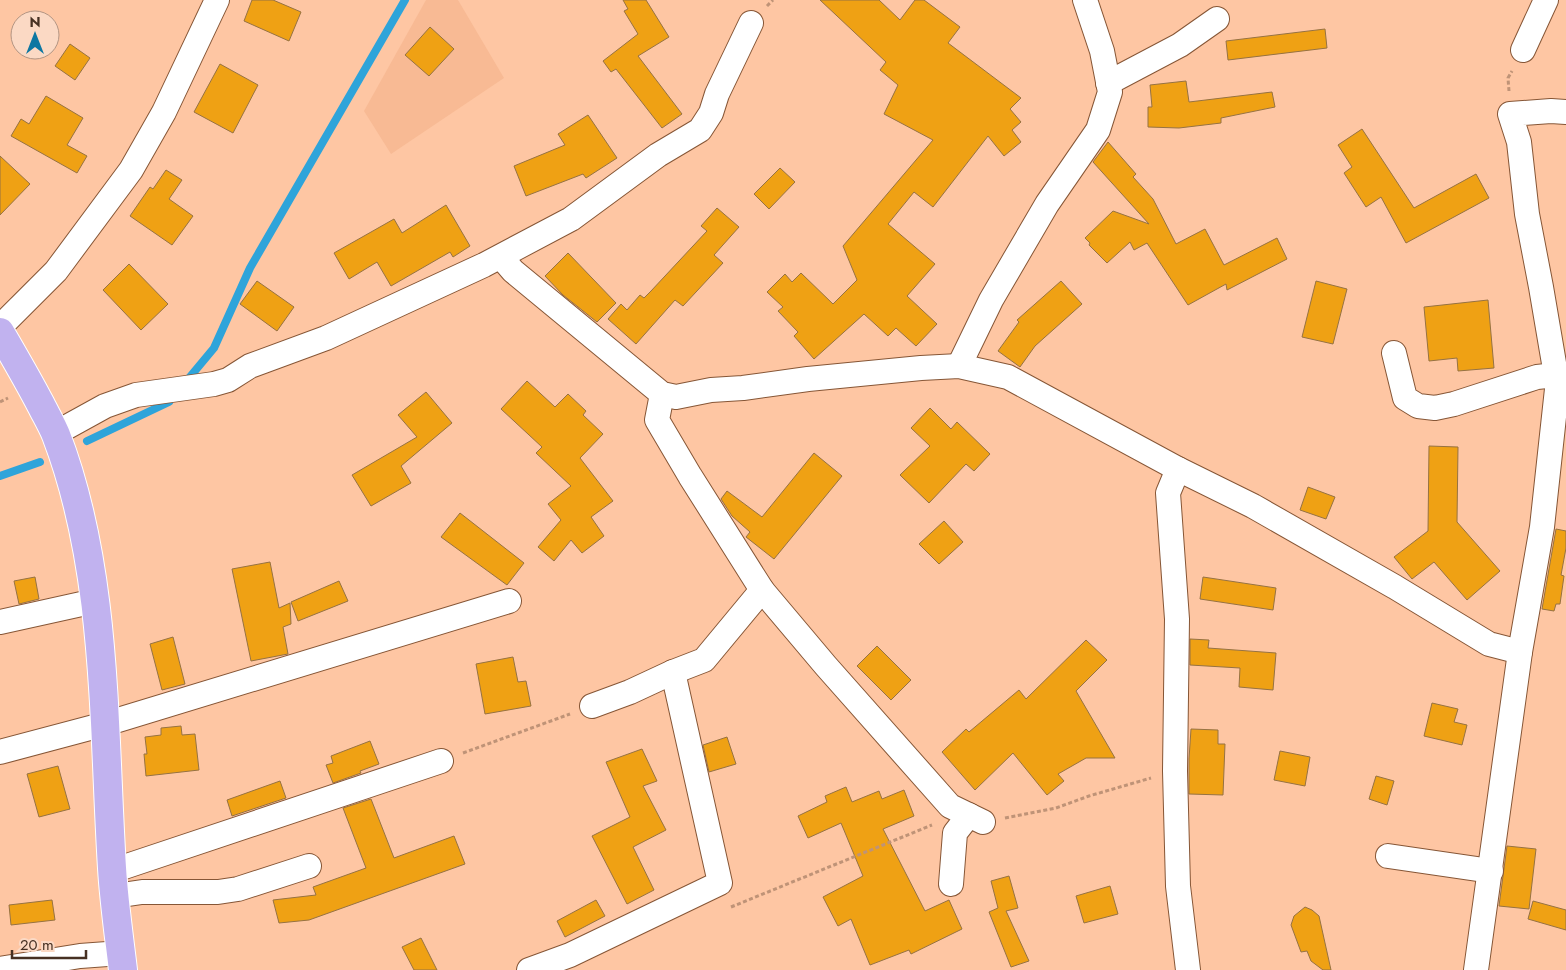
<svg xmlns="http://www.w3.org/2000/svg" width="1566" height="970" font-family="Jost,sans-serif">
  <rect width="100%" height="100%" fill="#fec6a3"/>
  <polygon fill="#f8ba94" points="426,0 458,0 504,78 391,154 364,111"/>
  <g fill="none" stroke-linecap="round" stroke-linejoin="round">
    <g stroke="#2ea4da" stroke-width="8">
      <polyline points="189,378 214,348 250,268 405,0"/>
      <polyline points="87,441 169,402"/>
      <polyline points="0,476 40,462"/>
    </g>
  </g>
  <g fill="#efa114" stroke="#967242">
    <polygon points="252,0 273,0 301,12 289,41 244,21"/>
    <polygon points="623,0 646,0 669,37 638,56 682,114 662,128 616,69 611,72 603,61 638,34 624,11 628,9"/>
    <polygon points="820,0 879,0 900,20 915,0 924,0 960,27 948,43 1021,98 1010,109 1021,122 1012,130 1021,142 1004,156 988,136 933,207 914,192 888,224 935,264 907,296 937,324 916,346 896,328 888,336 864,314 814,359 794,336 798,332 778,311 783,307 767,292 785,274 792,282 801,273 833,304 857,280 843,246 933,140 884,114 898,85 880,70 886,62"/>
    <polygon points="430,27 454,49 429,76 405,55"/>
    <polygon points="1325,29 1327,48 1228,60 1226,41"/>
    <polygon points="70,44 90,58 75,80 55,66"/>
    <polygon points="220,64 258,85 233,133 194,112"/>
    <polygon points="1186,81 1189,102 1272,92 1275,107 1221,118 1221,123 1179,128 1148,127 1148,107 1152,107 1150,85"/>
    <polygon points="46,96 83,118 67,145 87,156 77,173 11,136 21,119 29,124"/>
    <polygon points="588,115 617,158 586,178 583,174 526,196 514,166 565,145 558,134"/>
    <polygon points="1362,129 1414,208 1476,174 1489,198 1406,243 1381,197 1366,207 1344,173 1352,167 1338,145"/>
    <polygon points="1108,142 1136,174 1133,177 1153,199 1176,244 1205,229 1224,265 1277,238 1287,259 1227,290 1226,284 1188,305 1147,243 1134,250 1130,242 1107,263 1089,245 1090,243 1085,238 1113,211 1149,224 1093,162"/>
    <polygon points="0,156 30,184 0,215"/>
    <polygon points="780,168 795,182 769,209 754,194"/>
    <polygon points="166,170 182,180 169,199 193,216 172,245 130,216 150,187 153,189"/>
    <polygon points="446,205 470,246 453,257 450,252 391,286 377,262 349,279 334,253 394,219 402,233"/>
    <polygon points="717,208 739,227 714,255 723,263 683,306 675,300 636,344 608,319 621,304 627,310 640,295 644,298 651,291 707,231 701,226"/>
    <polygon points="568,253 616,303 597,322 563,295 545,276"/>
    <polygon points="129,264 168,304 141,330 103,290"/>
    <polygon points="257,281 294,307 277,331 240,304"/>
    <polygon points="1061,281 1082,304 1035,346 1020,367 998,351 1019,322 1017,320"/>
    <polygon points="1316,281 1347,289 1333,344 1302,337"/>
    <polygon points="1488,300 1494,368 1458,371 1457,358 1429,361 1424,307"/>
    <polygon points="527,381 555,407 568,394 586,411 583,415 603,434 580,458 613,501 591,517 604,536 582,553 571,540 554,561 538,547 561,520 548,504 571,486 536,453 542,447 501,409"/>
    <polygon points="426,392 452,423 401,466 411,483 371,506 352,475 417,437 398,415"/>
    <polygon points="930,408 951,429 957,422 990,454 974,471 966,464 929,503 900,475 930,446 911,428"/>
    <polygon points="1429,446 1458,447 1457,522 1500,571 1467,600 1434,562 1412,579 1394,557 1428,531"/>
    <polygon points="814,453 842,476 774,559 746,537 750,532 732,516 721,499 727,491 762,517"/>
    <polygon points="1308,487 1335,497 1326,519 1300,510"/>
    <polygon points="460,513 524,563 507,585 441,537"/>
    <polygon points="944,521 963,542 939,564 919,544"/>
    <polygon points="1556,529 1566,531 1566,548 1561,575 1564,576 1560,604 1556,604 1554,611 1542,609"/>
    <polygon points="270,562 279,608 290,603 291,624 283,627 288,654 251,661 232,569"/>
    <polygon points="35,577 39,599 19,604 14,581"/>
    <polygon points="1203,577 1276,588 1273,610 1200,599"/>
    <polygon points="339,581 348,601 298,621 291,602"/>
    <polygon points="173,637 185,684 162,690 150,644"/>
    <polygon points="1190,639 1209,640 1208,648 1276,653 1273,690 1239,687 1240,668 1190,665"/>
    <polygon points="1086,640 1107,660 1076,691 1115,758 1086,758 1058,774 1064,781 1047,795 1013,753 975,790 942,752 966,729 969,732 1019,690 1026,699"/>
    <polygon points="877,646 911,680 891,700 857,666"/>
    <polygon points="513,657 518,682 526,681 531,706 485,714 476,664"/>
    <polygon points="1432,703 1458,709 1454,722 1467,725 1462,745 1424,736"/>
    <polygon points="181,726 182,735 195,734 199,770 146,776 144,754 147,754 145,737 161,735 161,728"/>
    <polygon points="1191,729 1218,730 1218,744 1225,744 1223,795 1189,794 1189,759"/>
    <polygon points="727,737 736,764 709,772 703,745"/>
    <polygon points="370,741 379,764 360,771 361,773 333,783 326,765 333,763 331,756"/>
    <polygon points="642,749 657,781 643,786 666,830 633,847 654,890 627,904 592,836 630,817 606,762"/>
    <polygon points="1280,751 1310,757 1305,786 1274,780"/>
    <polygon points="58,766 70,809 39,817 27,774"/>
    <polygon points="1376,776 1394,781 1387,805 1369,799"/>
    <polygon points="280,781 286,798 232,816 227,800"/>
    <polygon points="846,787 852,802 879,791 882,799 904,790 914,816 883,829 925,911 949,900 962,929 911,954 909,950 870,965 851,919 838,926 823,897 863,876 841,823 808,838 798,816 827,802 825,796"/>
    <polygon points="371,799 394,858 454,836 465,864 309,920 279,923 273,900 316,895 313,887 366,868 343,808"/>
    <polygon points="1507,846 1536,849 1529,909 1499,906"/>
    <polygon points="1009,876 1018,908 1006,911 1029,961 1011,967 989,912 998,908 991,881"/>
    <polygon points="1110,886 1118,914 1084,923 1076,896"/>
    <polygon points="52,900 55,920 11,925 9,905"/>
    <polygon points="596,900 605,916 565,937 557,921"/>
    <polygon points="1533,901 1566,910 1566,930 1528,919"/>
    <polygon points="1305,907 1312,910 1319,916 1331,970 1323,970 1311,961 1307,951 1301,952 1291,925 1294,916"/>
    <polygon points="421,938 437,970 414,970 402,947"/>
  </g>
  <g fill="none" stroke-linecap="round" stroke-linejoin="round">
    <defs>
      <g id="minor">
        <polyline points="1523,50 1546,0"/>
        <polyline points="1108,83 1180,45 1217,19"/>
        <polyline points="501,257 513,271 662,394 676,397 711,390 743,388 808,379 921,368 959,366 1008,377 1178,469 1253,506 1395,587 1489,644 1520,652"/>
        <polyline points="0,327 56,271 131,170 164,112 217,0"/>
        <polyline points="1394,353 1405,398 1418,406 1435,408 1454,404 1537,377 1556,375"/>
        <polyline points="959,366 991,300 1047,204 1098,130 1110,92 1102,51 1085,0"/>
        <polyline points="662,394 657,420 690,476 762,590 826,666 950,806 983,822"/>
        <polyline points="56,433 105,406 136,395 214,384 228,380 250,366 326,338 484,265 571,219 658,155 700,130 711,113 717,94 751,23"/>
        <polyline points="1178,469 1168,493 1177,619 1175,771 1178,886 1188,970"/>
        <polyline points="0,622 95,601"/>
        <polyline points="592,706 630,692 673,672 704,660 762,590"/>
        <polyline points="0,752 105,724 509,601"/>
        <polyline points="1388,856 1491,871"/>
        <polyline points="112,871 441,761"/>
        <polyline points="951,884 955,833 969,815"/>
        <polyline points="115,896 142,892 218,892 238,889 309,866"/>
        <polyline points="0,969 80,956 121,953"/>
        <polyline points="529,970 570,955 720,883 673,672"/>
        <polyline points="1476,970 1520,652 1542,527 1557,389 1556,375 1541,287 1527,214 1519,142 1510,114 1551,111 1566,112"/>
      </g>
      <path id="major" d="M0,332C14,356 28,380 41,405C46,415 52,425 56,435C108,571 103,725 112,868C114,902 119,936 123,970"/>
    </defs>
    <use href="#minor" stroke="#865636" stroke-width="26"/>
    <use href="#major" stroke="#fff" stroke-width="30"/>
    <g stroke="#bf9377" stroke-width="3" stroke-dasharray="4 2.5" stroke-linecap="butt">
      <polyline points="767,6 773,0"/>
      <polyline points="1509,91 1508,78 1512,71"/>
      <polyline points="0,402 8,398"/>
      <polyline points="463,753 570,714"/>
      <polyline points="1005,818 1056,808 1089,796 1151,778"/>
      <polyline points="731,907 932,825"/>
    </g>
    <use href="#minor" stroke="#fff" stroke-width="24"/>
    <use href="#major" stroke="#c1b2ef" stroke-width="28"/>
  </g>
  <g transform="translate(35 35)"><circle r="24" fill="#fbd9c4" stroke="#b39583"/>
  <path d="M0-4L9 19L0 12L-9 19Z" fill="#0d77a2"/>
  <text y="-8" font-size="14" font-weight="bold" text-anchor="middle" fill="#463022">N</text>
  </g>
  <path d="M12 950v8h74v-8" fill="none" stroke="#463022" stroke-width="2.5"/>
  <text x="20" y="950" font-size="15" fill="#463022" stroke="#fbd9c4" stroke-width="4" paint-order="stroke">20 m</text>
</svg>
